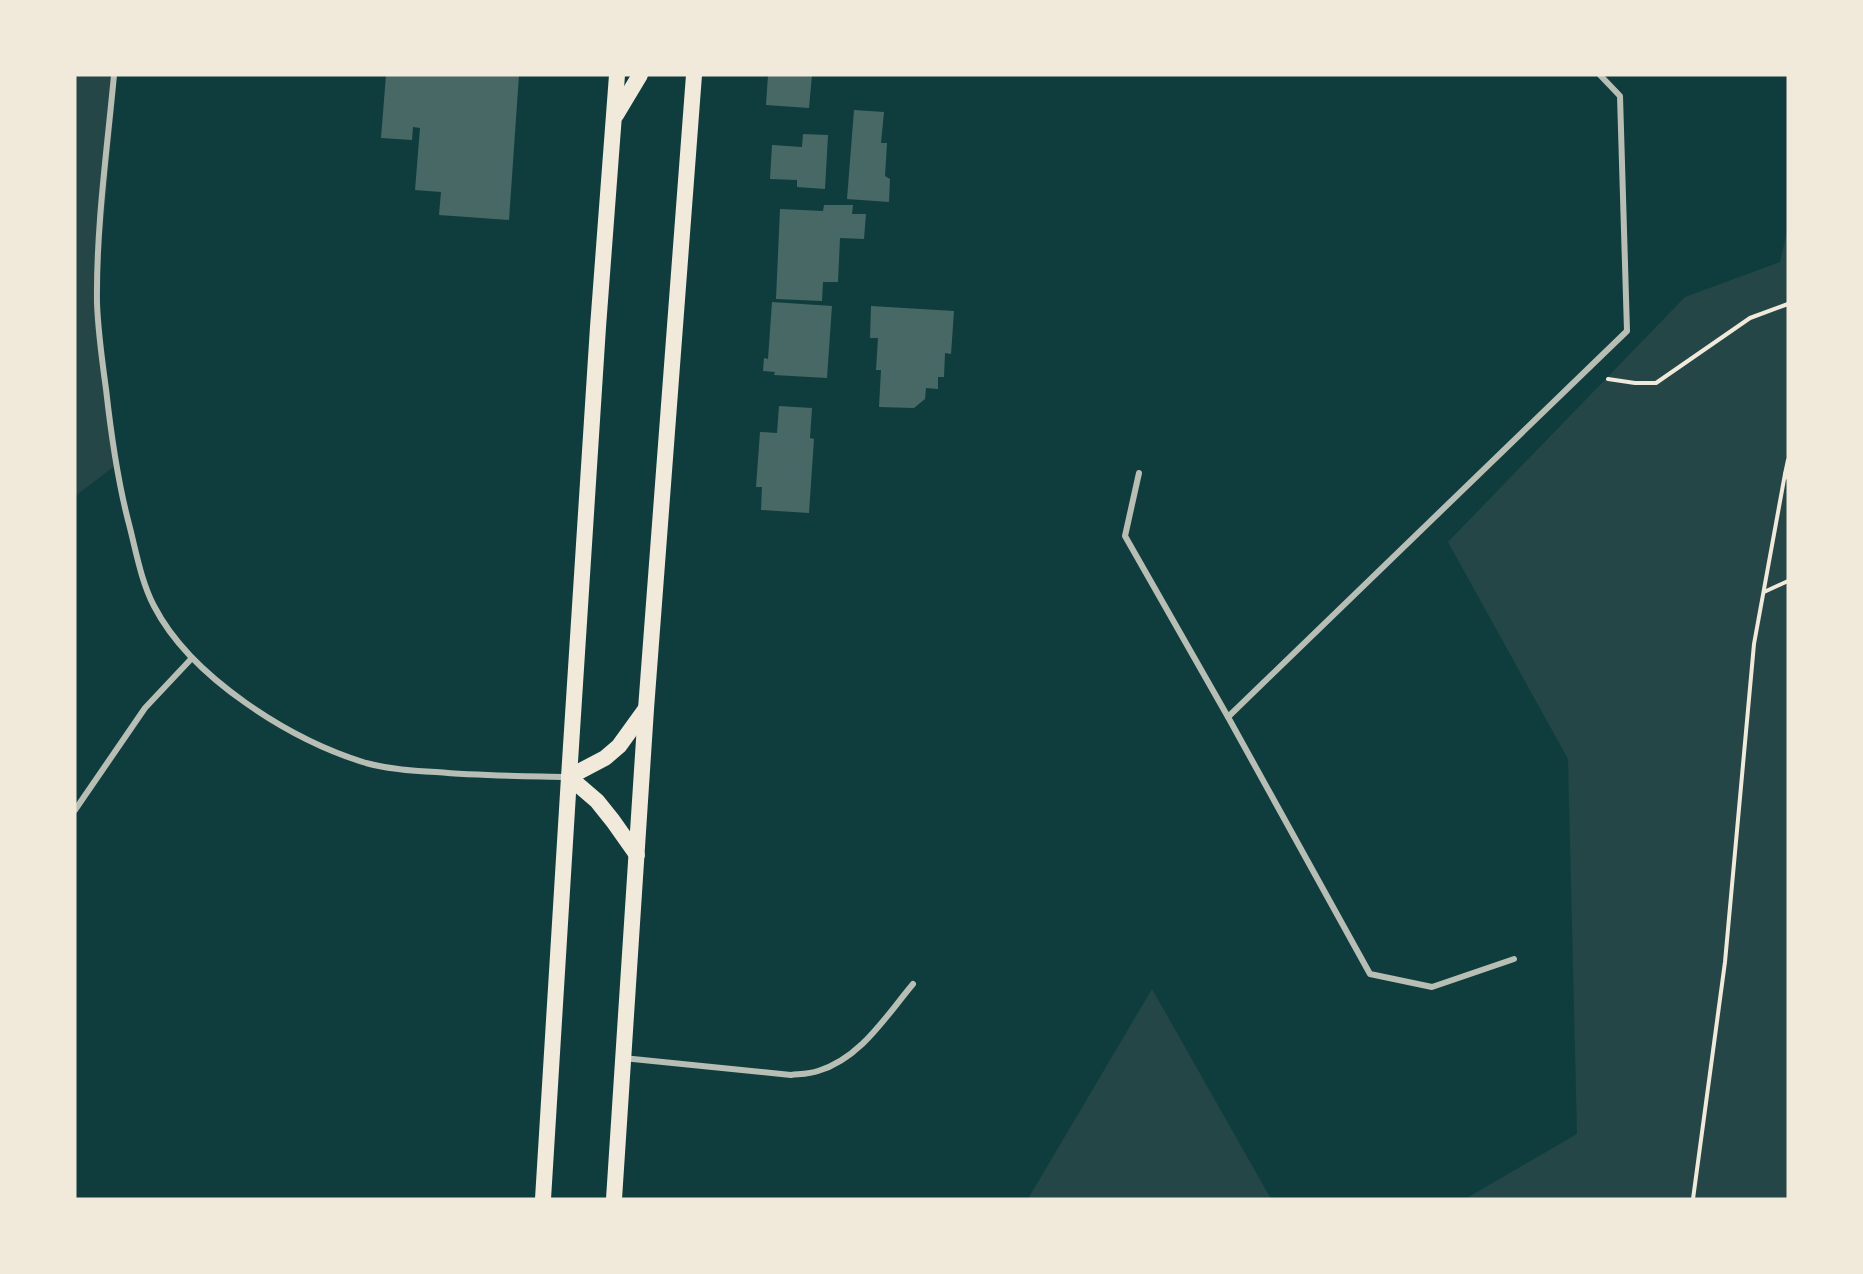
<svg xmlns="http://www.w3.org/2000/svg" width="1863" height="1274" font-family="'DM Sans',sans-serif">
  <rect width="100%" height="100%" fill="#0f3d3e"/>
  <g fill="#244646">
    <polygon points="75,75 117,75 97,296 116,465 75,496"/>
    <polygon points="1788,227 1788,1199 1465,1199 1577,1134 1568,759 1448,542 1685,297 1780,262"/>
    <polygon points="1152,989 1271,1199 1028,1199"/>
  </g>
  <g fill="#486865">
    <polygon points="386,75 519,75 509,220 439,215 441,192 415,190 420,128 413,127 412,140 381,138"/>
    <polygon points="768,75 812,75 809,108 766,105"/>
    <polygon points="854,110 884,112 881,143 887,143 885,176 890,179 889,202 847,199"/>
    <polygon points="803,134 828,135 825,189 797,187 797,180 770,179 772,145 802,147"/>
    <polygon points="824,205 853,205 852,214 866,214 864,239 840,238 838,282 823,282 822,301 776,299 780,209 823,211"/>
    <polygon points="772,302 832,306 827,378 774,375 775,372 763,371 764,358 768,359"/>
    <polygon points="871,306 954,311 951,354 945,353 944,377 938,377 938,389 926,388 925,399 914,408 879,407 881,370 876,370 878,338 870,338"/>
    <polygon points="779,406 812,408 810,438 814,439 809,513 761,510 762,487 756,487 760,432 777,433"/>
  </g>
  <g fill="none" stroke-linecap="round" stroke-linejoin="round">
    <g stroke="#f1e9da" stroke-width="4">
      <polyline points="1608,379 1635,383 1656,383 1750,318 1788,304"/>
      <polyline points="1788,460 1785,474 1788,478"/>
      <polyline points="1764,592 1788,581"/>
      <polyline points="1693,1199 1725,962 1754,644 1785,474"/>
    </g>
    <g stroke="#b8beb3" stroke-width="6">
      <path d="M114,75C107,150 96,228 97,303C98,332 102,360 106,389C111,434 117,479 129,524C136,551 141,581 154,606C191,678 291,740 366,763C388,769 413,771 436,772C480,776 524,776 568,777"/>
      <polyline points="1139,473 1125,536 1228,717 1370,974 1432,987 1514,959"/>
      <polyline points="1228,717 1627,331 1620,96 1600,75"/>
      <polyline points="75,810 145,708 192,658"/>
      <path d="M623,1058L791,1075C800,1074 810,1074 818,1071C861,1058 886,1016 913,984"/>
    </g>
    <g stroke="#f1e9da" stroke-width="16">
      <polyline points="616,115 640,75"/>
      <polyline points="569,777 605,758 619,746 645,710"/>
      <polyline points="569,777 597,801 613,821 637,855"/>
      <polyline points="543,1199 569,777 598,327 617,75"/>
      <polyline points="614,1199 646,709 694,75"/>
    </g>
  </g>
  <rect width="1863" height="1274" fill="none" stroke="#f1e9da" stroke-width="153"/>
</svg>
